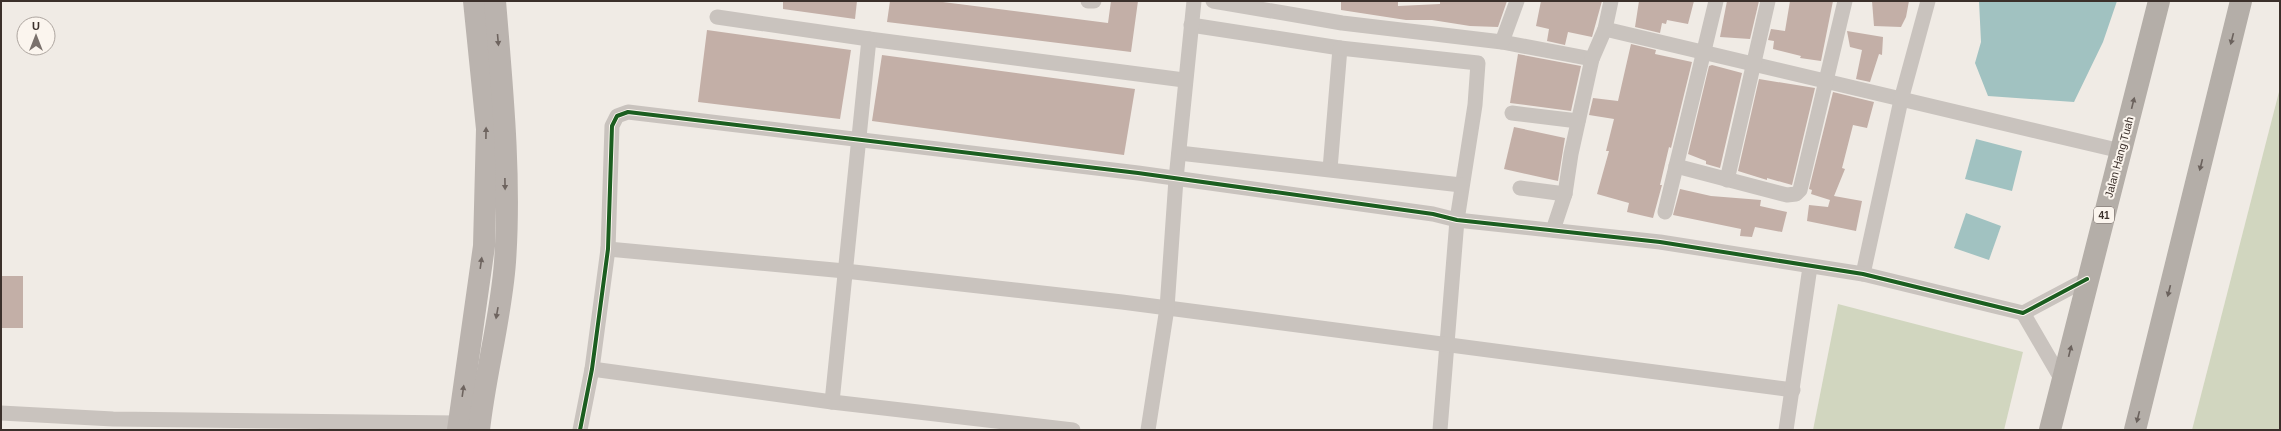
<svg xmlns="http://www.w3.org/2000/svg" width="2281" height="431" font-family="Arial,sans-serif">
  <rect width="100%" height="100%" fill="#f0ebe5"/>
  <g fill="#d1d6bf">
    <polygon points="2280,88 2280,430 2192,430"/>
    <polygon points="1838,304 2023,352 2004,430 1813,430"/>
  </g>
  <g fill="#a1c2c1">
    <polygon points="1979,1 2117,1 2103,42 2074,102 1988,96 1975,63 1981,42"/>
    <polygon points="1976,139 2022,151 2012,191 1965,179"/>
    <polygon points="1966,213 2001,226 1989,260 1954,248"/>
  </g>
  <g fill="#c3afa7">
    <polygon points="783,1 857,1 855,19 783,9"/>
    <polygon points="890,1 935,1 1108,23 1111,1 1138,1 1131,52 887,22"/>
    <polygon points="1341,1 1398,1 1398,6 1440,4 1440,1 1507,1 1498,27 1470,26 1432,20 1406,20 1341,10"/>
    <polygon points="1541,1 1602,1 1592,37 1568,32 1565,45 1547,41 1549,29 1536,26"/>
    <polygon points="1639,1 1694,1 1688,24 1667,20 1666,24 1662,23 1660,33 1635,27"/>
    <polygon points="1727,1 1759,1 1750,39 1720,37"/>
    <polygon points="1790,1 1833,1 1821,61 1800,58 1801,56 1773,49 1774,41 1768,40 1771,29 1785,31"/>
    <polygon points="1872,1 1909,1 1906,17 1901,27 1874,26"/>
    <polygon points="707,30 851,50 840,119 698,102"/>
    <polygon points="1847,31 1883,37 1882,55 1879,54 1870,82 1856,79 1862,50 1850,47"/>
    <polygon points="1631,44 1656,50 1655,54 1692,62 1671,148 1669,147 1660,185 1662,185 1653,218 1627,212 1629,203 1597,194 1609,151 1606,151 1614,119 1589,115 1593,98 1618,101"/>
    <polygon points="1518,54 1581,66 1571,111 1510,103"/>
    <polygon points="882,55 1135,89 1124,155 872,121"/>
    <polygon points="1712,65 1742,73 1720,168 1706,164 1706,161 1688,154 1709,66"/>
    <polygon points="1759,79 1815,88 1792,185 1767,178 1767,180 1738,171"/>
    <polygon points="1833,92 1874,102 1867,128 1853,125 1842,168 1845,169 1834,196 1862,201 1856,231 1807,221 1809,205 1828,207 1830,200 1811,194 1812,190 1809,189"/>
    <polygon points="1514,127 1565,138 1558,181 1504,169"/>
    <polygon points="1680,189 1711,196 1761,200 1760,206 1787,212 1782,232 1755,227 1752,237 1740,236 1741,229 1673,215"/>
    <rect x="1" y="276" width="22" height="52"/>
  </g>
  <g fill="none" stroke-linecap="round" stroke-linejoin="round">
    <g stroke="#c9c3be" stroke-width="15">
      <polyline points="1088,1 1094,1"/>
      <polyline points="1213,1 1342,23 1502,42 1592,59"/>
      <polyline points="717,17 869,39 1184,80"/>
      <polyline points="1191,25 1340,48 1330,169"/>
      <polyline points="1605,29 2121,151"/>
      <polyline points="1502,42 1517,1"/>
      <polyline points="1340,48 1478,63 1475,105 1457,220 1440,430"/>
      <polyline points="1512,113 1578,121"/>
      <polyline points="1179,153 1461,185"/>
      <polyline points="1676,166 1787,195 1796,194 1800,190 1845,1"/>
      <polyline points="1727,180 1768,1"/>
      <polyline points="1520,188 1565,194"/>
      <polyline points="1665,212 1716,1"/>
      <polyline points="1553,230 1565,194 1571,154 1592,59 1605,29 1611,1"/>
      <polyline points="608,249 845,271 1122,302 1793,390"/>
      <polyline points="1863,274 1901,100 1928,1"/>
      <polyline points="2023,313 2062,380"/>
      <polyline points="592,369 832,402 1073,430"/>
      <polyline points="832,402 869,39"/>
      <polyline points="1,413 113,419 458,423"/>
      <polyline points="580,430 592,369 608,249 612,126 617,116 628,112 1138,173 1433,214 1457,220 1660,242 1863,274 2023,313 2087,279"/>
      <polyline points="1148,430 1167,308 1176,179 1194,1"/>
      <polyline points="1786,430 1810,267"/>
    </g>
    <g stroke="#bab3ae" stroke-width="22">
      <polyline points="458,430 484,246 487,129 474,1"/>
      <path d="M479,430C485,374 501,318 505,262C511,176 502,87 495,1"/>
    </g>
    <g stroke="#b4aea8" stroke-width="22">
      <polyline points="2050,430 2159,1"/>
      <polyline points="2135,430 2241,1"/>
    </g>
    <defs>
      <polyline id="cycleway" points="580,430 592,369 608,249 612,126 617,116 628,112 1138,173 1433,214 1457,220 1660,242 1863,274 2023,313 2087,279"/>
    </defs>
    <use href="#cycleway" stroke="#fbf5ee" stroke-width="6"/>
    <use href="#cycleway" stroke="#1b5e20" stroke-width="4"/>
  </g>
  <defs><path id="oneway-solid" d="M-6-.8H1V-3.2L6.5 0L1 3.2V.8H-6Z"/></defs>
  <g fill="#6b625d">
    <use href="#oneway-solid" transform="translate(2232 39) rotate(104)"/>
    <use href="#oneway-solid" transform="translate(2133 103) rotate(-76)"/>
    <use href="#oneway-solid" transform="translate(2201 165) rotate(104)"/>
    <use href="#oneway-solid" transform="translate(2169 291) rotate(104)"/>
    <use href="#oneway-solid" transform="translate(2070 351) rotate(-76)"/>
    <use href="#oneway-solid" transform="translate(2138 417) rotate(104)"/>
  </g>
  <g fill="#6e645f">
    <use href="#oneway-solid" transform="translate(498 40) rotate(85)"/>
    <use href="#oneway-solid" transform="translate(486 133) rotate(-89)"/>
    <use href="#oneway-solid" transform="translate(505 184) rotate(89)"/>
    <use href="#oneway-solid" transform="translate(481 263) rotate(-82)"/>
    <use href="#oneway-solid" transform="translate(497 313) rotate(100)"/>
    <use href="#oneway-solid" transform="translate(463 391) rotate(-82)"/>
  </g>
  <g text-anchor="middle" stroke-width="4" stroke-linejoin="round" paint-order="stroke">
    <rect fill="#fbf5ee" stroke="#756b66" stroke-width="1" x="2094" y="207" width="20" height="16" rx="3"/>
    <g font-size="10" font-weight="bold" fill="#3b302b">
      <text x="2104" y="219">41</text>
    </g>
    <g font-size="11" fill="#3b302b" stroke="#fbf5ee">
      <text transform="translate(2119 157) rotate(-75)" y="4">Jalan Hang Tuah</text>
    </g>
  </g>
  <rect width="2281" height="431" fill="none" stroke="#3b302b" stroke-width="4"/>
  <g transform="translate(36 36)"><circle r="19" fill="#fbf5ee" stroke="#aea6a0"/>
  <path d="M0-3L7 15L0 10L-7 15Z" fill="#7a716c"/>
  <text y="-6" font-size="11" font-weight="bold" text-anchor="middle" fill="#3b302b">U</text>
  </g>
</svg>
